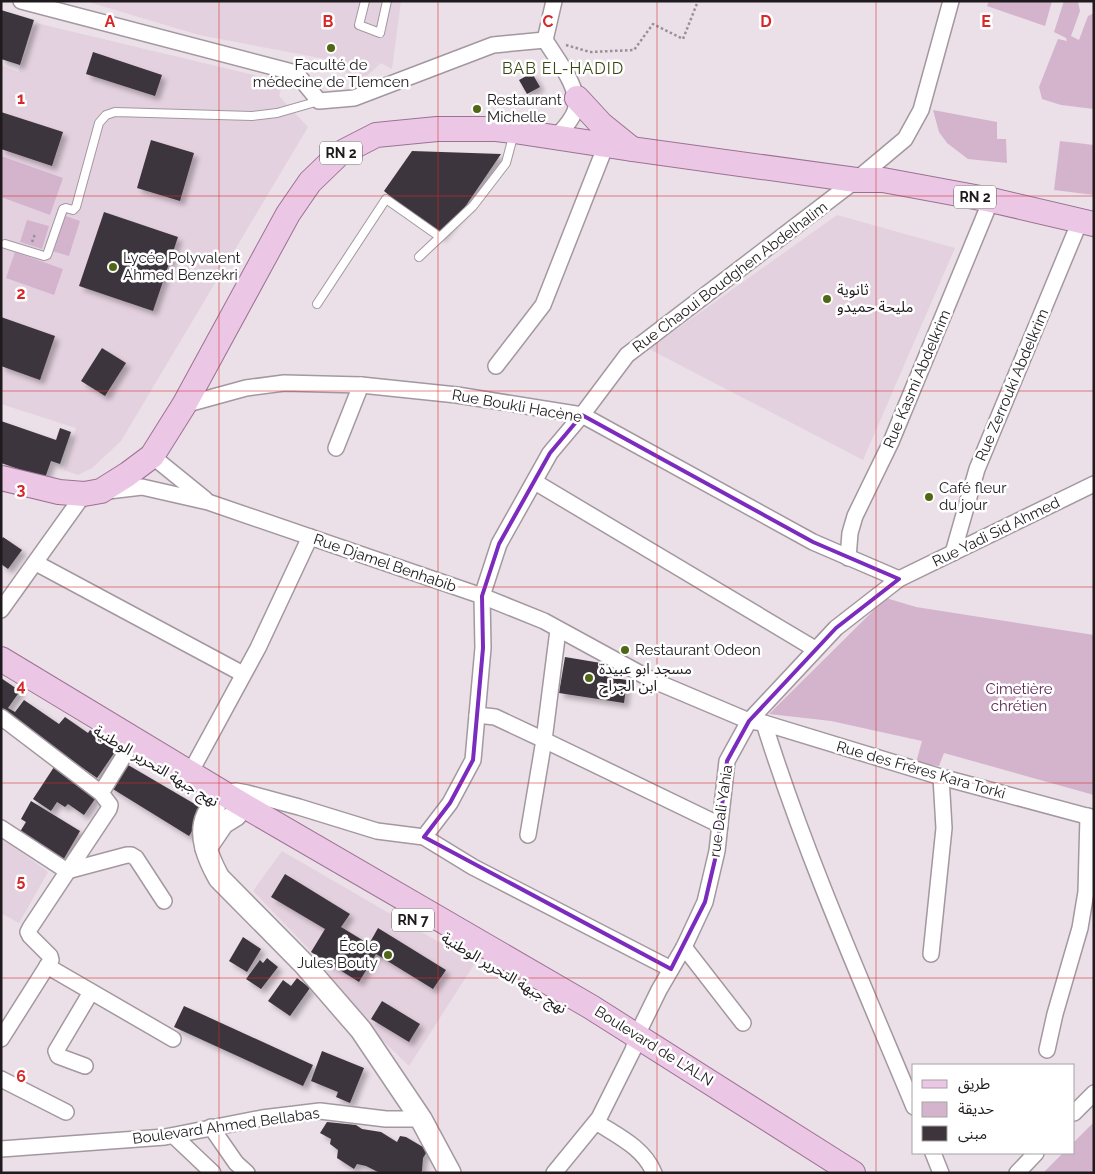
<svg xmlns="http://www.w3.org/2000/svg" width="1095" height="1174" font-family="Raleway,'Noto Sans Arabic',sans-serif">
  <defs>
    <filter id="shadow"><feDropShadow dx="4.5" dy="4.5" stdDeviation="2.5" flood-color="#0004"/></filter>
  </defs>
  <rect width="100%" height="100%" fill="#ebdfe8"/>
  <g fill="#e4d1df">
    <polygon points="85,1 401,1 392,69 381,63 357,85 336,61 199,35"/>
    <polygon points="36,23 283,82 279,96 308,127 121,441 92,468 78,475 64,470 76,428 1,404 1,65 18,72"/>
    <polygon points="837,215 955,248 863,460 649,349"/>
    <polygon points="1,837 48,872 19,923 1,913"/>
    <polygon points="282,851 475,963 409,1066 370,1028 360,1012 308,948 253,891"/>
  </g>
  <g fill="#d4b4cd">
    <polygon points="989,1 1052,1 1045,26 987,6"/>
    <polygon points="1064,1 1078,2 1080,11 1071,36 1079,40 1088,16 1094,13 1094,109 1061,105 1042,99 1039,87 1058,39 1067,41 1066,38 1054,32"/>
    <polygon points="933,110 997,122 997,139 1006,139 1007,163 968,159 947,143 939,132"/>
    <polygon points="1060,141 1094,145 1094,195 1054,190"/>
    <polygon points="1,156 63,178 50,215 1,197"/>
    <polygon points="63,215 80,221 69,256 52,251"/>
    <polygon points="27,220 49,226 42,249 20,242"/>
    <polygon points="15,252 63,269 54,295 6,278"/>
    <polygon points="886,598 916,607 1094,635 1094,795 944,753 939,766 930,765 928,770 915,766 922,741 831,721 769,714"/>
    <polygon points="1094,1122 1094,1173 1043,1173 1063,1153 1074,1153 1074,1142"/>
  </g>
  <g fill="#3e353c" filter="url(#shadow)">
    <polygon points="1,10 34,20 20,65 1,59"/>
    <polygon points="93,52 162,75 155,96 86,74"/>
    <polygon points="532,73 540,87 527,94 519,80"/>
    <polygon points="1,112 63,132 52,166 1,149"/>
    <polygon points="151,140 194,153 180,201 137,188"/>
    <polygon points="412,151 501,154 465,207 440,237 384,191"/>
    <polygon points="104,212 178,237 153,311 79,286"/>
    <polygon points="1,317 55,336 40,380 1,366"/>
    <polygon points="102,348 126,363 105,396 81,381"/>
    <polygon points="1,421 56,440 60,428 71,432 60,464 51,461 45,478 1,463"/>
    <polygon points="3,537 22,550 8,569 1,564 1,540"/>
    <polygon points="565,657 601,663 599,672 607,673 607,677 627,680 624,703 559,693"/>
    <polygon points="1,678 20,691 8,708 15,712 24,700 59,724 65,717 88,733 90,730 117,749 97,778 1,711"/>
    <polygon points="123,762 205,810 189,836 108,786"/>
    <polygon points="54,767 97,796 84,815 68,804 65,807 57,802 51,811 33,799"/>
    <polygon points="31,801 80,831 62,862 18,835 26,822 21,819"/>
    <polygon points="285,874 350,914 341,927 369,944 378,928 446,970 433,989 376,954 359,982 311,952 325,929 271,897"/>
    <polygon points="243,937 261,949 247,972 229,961"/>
    <polygon points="267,958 278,967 261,989 246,979 260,960 263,963"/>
    <polygon points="297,978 310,988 290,1016 268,1001 283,980 291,986"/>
    <polygon points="382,1001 420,1024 409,1042 371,1019"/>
    <polygon points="184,1006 313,1065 303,1086 174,1027"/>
    <polygon points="322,1051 364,1068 350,1103 336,1097 338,1092 311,1081"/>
    <polygon points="327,1122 356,1125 362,1129 381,1132 397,1142 400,1136 406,1137 428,1150 423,1158 422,1171 420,1173 380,1173 366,1166 357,1164 354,1169 337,1158 338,1150 330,1144 331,1139 320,1133"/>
  </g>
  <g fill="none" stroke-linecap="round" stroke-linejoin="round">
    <defs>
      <g id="service">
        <polyline points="365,1 359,25 380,33 387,1"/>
        <polyline points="5,244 44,256 47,255 63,209 66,208 73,210 76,207 99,123 106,115 115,112 252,116 277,113 319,101"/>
        <polyline points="419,257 473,206 506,163 514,133"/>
        <polyline points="317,304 386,199 440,237"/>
      </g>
      <g id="minor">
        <polyline points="21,1 296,73 319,101 354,98 493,45 545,40"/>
        <path d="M554,1L545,40C556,58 582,90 575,111C571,122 563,129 556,137"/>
        <polyline points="496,366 543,305 606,145"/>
        <polyline points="184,405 246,388 284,383 361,385 457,395 582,415 813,542 899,579"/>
        <polyline points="336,448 361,385"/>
        <polyline points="152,456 205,499"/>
        <polyline points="535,482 815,649"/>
        <polyline points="108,491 142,487 208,502 482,596 544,621 652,680 749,721 764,723 941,777 1094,818"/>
        <polyline points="953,553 977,469 1080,221"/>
        <polyline points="848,558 850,533 855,516 891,442 991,200"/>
        <polyline points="36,563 243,674"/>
        <polyline points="1,610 84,494"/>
        <polyline points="558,630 544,740 720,825"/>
        <polyline points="477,715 495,717 544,740 528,835"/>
        <polyline points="1,717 101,793 110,805 109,809 30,928 28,932 30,936 50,956 51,960 1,1039"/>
        <path d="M764,723C805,854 861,980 914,1107"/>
        <polyline points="190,773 258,648 310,537"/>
        <polyline points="227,792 236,791 247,793 299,807 377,831 424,837 473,867 671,969"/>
        <polyline points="101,793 127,751"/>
        <polyline points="1,828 67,871 127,855 131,855 136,858 164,901"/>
        <polyline points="424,837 450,803 473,760 483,648 482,596 499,544 550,453 582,415 627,355 856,180 905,139 921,110 951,1"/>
        <polyline points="684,947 743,1023"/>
        <polyline points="931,954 944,828 941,777"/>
        <polyline points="47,966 173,1039"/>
        <polyline points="1047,1050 1055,1014 1080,928 1086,892 1088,816"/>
        <polyline points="85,1066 58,1056 56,1051 91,992"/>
        <polyline points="1,1079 66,1112"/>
        <polyline points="1074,1113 1094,1093"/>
        <path d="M596,1122C618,1136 644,1148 654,1173"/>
        <polyline points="211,1127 236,1163 247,1173"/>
        <polyline points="174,1136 213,1173"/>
        <polyline points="1,1149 165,1137 262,1118 320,1111 386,1119 421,1119"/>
        <polyline points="933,1153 941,1173"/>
        <polyline points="554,1173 599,1118 633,1050 637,1035 659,990 684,947 705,902 717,851 727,761 749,721 836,628 899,579 1094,484"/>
        <polyline points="1017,1173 1036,1153"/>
      </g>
      <g id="secondary">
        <path d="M216,803C213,807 209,811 207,816C198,836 209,860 219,878L303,963L361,1030L421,1119L450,1173"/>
        <polyline points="206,848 223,823 236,815"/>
      </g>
      <g id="primary">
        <polyline points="577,98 601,124 632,149"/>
        <polyline points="1,478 59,492 84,494 101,491 128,474 152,456 184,405 288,214 310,182 339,154 376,135 437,129 496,129 514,131 632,149 856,180 883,180 991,200 1094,224"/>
        <polyline points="1,659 243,805 591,1007 853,1173"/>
      </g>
    </defs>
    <use href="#service" stroke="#a398a0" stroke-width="10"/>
    <use href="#minor" stroke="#a398a0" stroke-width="18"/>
    <use href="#secondary" stroke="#a398a0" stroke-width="24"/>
    <use href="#primary" stroke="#9c7293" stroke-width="26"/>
    <g stroke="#999096" stroke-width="2.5" stroke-dasharray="2.5 2.5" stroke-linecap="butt">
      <polyline points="566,45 590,52 634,50 653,24 683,39 698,1"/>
      <polyline points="32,242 35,234"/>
    </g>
    <use href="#service" stroke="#fff" stroke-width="8"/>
    <use href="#minor" stroke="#fff" stroke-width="15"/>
    <use href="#secondary" stroke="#fff" stroke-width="21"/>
    <use href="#primary" stroke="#ecc7e5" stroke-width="24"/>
  </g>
  <path fill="none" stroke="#7b2cbf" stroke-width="4" stroke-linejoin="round" d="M582,415L813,542L899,579L836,628L749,721L727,761L717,851L705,902L671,969L424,837L450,803L473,760L483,648L482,596L499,544L550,453Z"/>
  <path fill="none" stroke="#d62828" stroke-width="1" stroke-opacity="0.55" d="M219,1V1173M438,1V1173M657,1V1173M876,1V1173M1,196H1094M1,391H1094M1,587H1094M1,783H1094M1,978H1094"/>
  <g fill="#506715" stroke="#fff" stroke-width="2">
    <circle cx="331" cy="48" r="5"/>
    <circle cx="477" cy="109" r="5"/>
    <circle cx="113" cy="267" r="5"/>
    <circle cx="827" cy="299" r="5"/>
    <circle cx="929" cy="497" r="5"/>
    <circle cx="625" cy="650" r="5"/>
    <circle cx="589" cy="678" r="5"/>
    <circle cx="388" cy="955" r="5"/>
  </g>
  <g text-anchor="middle" stroke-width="5" stroke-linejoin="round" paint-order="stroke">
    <g fill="#fff" stroke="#625f61" stroke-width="1">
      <rect x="320" y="141.5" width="42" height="23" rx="4"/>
      <rect x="954" y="185.5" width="42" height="23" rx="4"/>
      <rect x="392" y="908.5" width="42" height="23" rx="4"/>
    </g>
    <g font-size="14" font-weight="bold" fill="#1e1a1d">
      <text x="341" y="158">RN 2</text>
      <text x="975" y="202">RN 2</text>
      <text x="413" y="925">RN 7</text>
    </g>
    <g font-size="15" fill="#1e1a1d" stroke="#fff" text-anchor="start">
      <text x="331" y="70" text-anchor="middle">Faculté de<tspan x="331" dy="17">médecine de Tlemcen</tspan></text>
      <text x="487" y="105">Restaurant<tspan x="487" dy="17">Michelle</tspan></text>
      <text x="123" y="263">Lycée Polyvalent<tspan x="123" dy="17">Ahmed Benzekri</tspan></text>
      <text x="837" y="295">ثانوية<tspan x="837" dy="17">مليحة حميدو</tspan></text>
      <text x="939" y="493">Café fleur<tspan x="939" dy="17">du jour</tspan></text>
      <text x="635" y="655">Restaurant Odeon</text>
      <text x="599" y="674">مسجد ابو عبيدة<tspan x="599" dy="17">ابن الجراح</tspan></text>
      <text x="378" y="951" text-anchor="end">École<tspan x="378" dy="17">Jules Bouty</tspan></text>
    </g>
    <g font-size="15" fill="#1e1a1d" stroke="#fff">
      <text transform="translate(730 277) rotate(-37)" y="5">Rue Chaoui Boudghen Abdelhalim</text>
      <text transform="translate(917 379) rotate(-67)" y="5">Rue Kasmi Abdelkrim</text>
      <text transform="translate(1012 385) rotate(-67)" y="5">Rue Zerrouki Abdelkrim</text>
      <text transform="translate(517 406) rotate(10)" y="5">Rue Boukli Hacène</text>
      <text transform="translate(996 532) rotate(-26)" y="5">Rue Yadi Sid Ahmed</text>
      <text transform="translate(385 563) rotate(19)" y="5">Rue Djamel Benhabib</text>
      <text transform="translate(156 766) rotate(31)" y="5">نهج جبهة التحرير الوطنية</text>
      <text transform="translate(921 770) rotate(16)" y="5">Rue des Fréres Kara Torki</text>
      <text transform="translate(721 811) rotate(-82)" y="5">rue Dali Yahia</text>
      <text transform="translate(504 973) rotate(31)" y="5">نهج جبهة التحرير الوطنية</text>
      <text transform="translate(654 1046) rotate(32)" y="5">Boulevard de L'ALN</text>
      <text transform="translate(226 1126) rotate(-8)" y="5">Boulevard Ahmed Bellabas</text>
    </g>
    <g font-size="15" fill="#5f2556" stroke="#fff">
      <text x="1019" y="694">Cimetière<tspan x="1019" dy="17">chrétien</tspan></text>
    </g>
    <g font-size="16" letter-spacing="1" fill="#374710" stroke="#fff">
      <text x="563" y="74">BAB EL-HADID</text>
    </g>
  </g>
  <g font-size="16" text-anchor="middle" font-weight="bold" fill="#d62828" stroke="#fff" stroke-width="5" stroke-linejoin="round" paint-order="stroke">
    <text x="110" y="27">A</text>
    <text x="328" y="27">B</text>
    <text x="548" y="27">C</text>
    <text x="766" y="27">D</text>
    <text x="986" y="27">E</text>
    <text x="21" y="104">1</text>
    <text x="21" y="299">2</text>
    <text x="21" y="495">3</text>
    <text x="21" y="691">4</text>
    <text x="21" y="886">5</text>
    <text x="21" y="1082">6</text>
  </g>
  <rect width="1095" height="1174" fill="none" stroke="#1e1a1d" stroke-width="5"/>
  <rect x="912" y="1064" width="162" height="90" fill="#ffffff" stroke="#a5a3a5"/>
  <rect x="922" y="1080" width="25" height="8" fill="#ecc7e5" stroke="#a5a3a5"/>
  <text x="958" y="1089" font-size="15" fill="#1e1a1d">طريق</text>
  <rect x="922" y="1102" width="25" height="15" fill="#d4b4cd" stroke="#a5a3a5"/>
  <text x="958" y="1114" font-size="15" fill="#1e1a1d">حديقة</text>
  <rect x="922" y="1126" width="25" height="15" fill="#3e353c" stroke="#a5a3a5"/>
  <text x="958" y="1139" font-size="15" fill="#1e1a1d">مبنى</text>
</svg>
